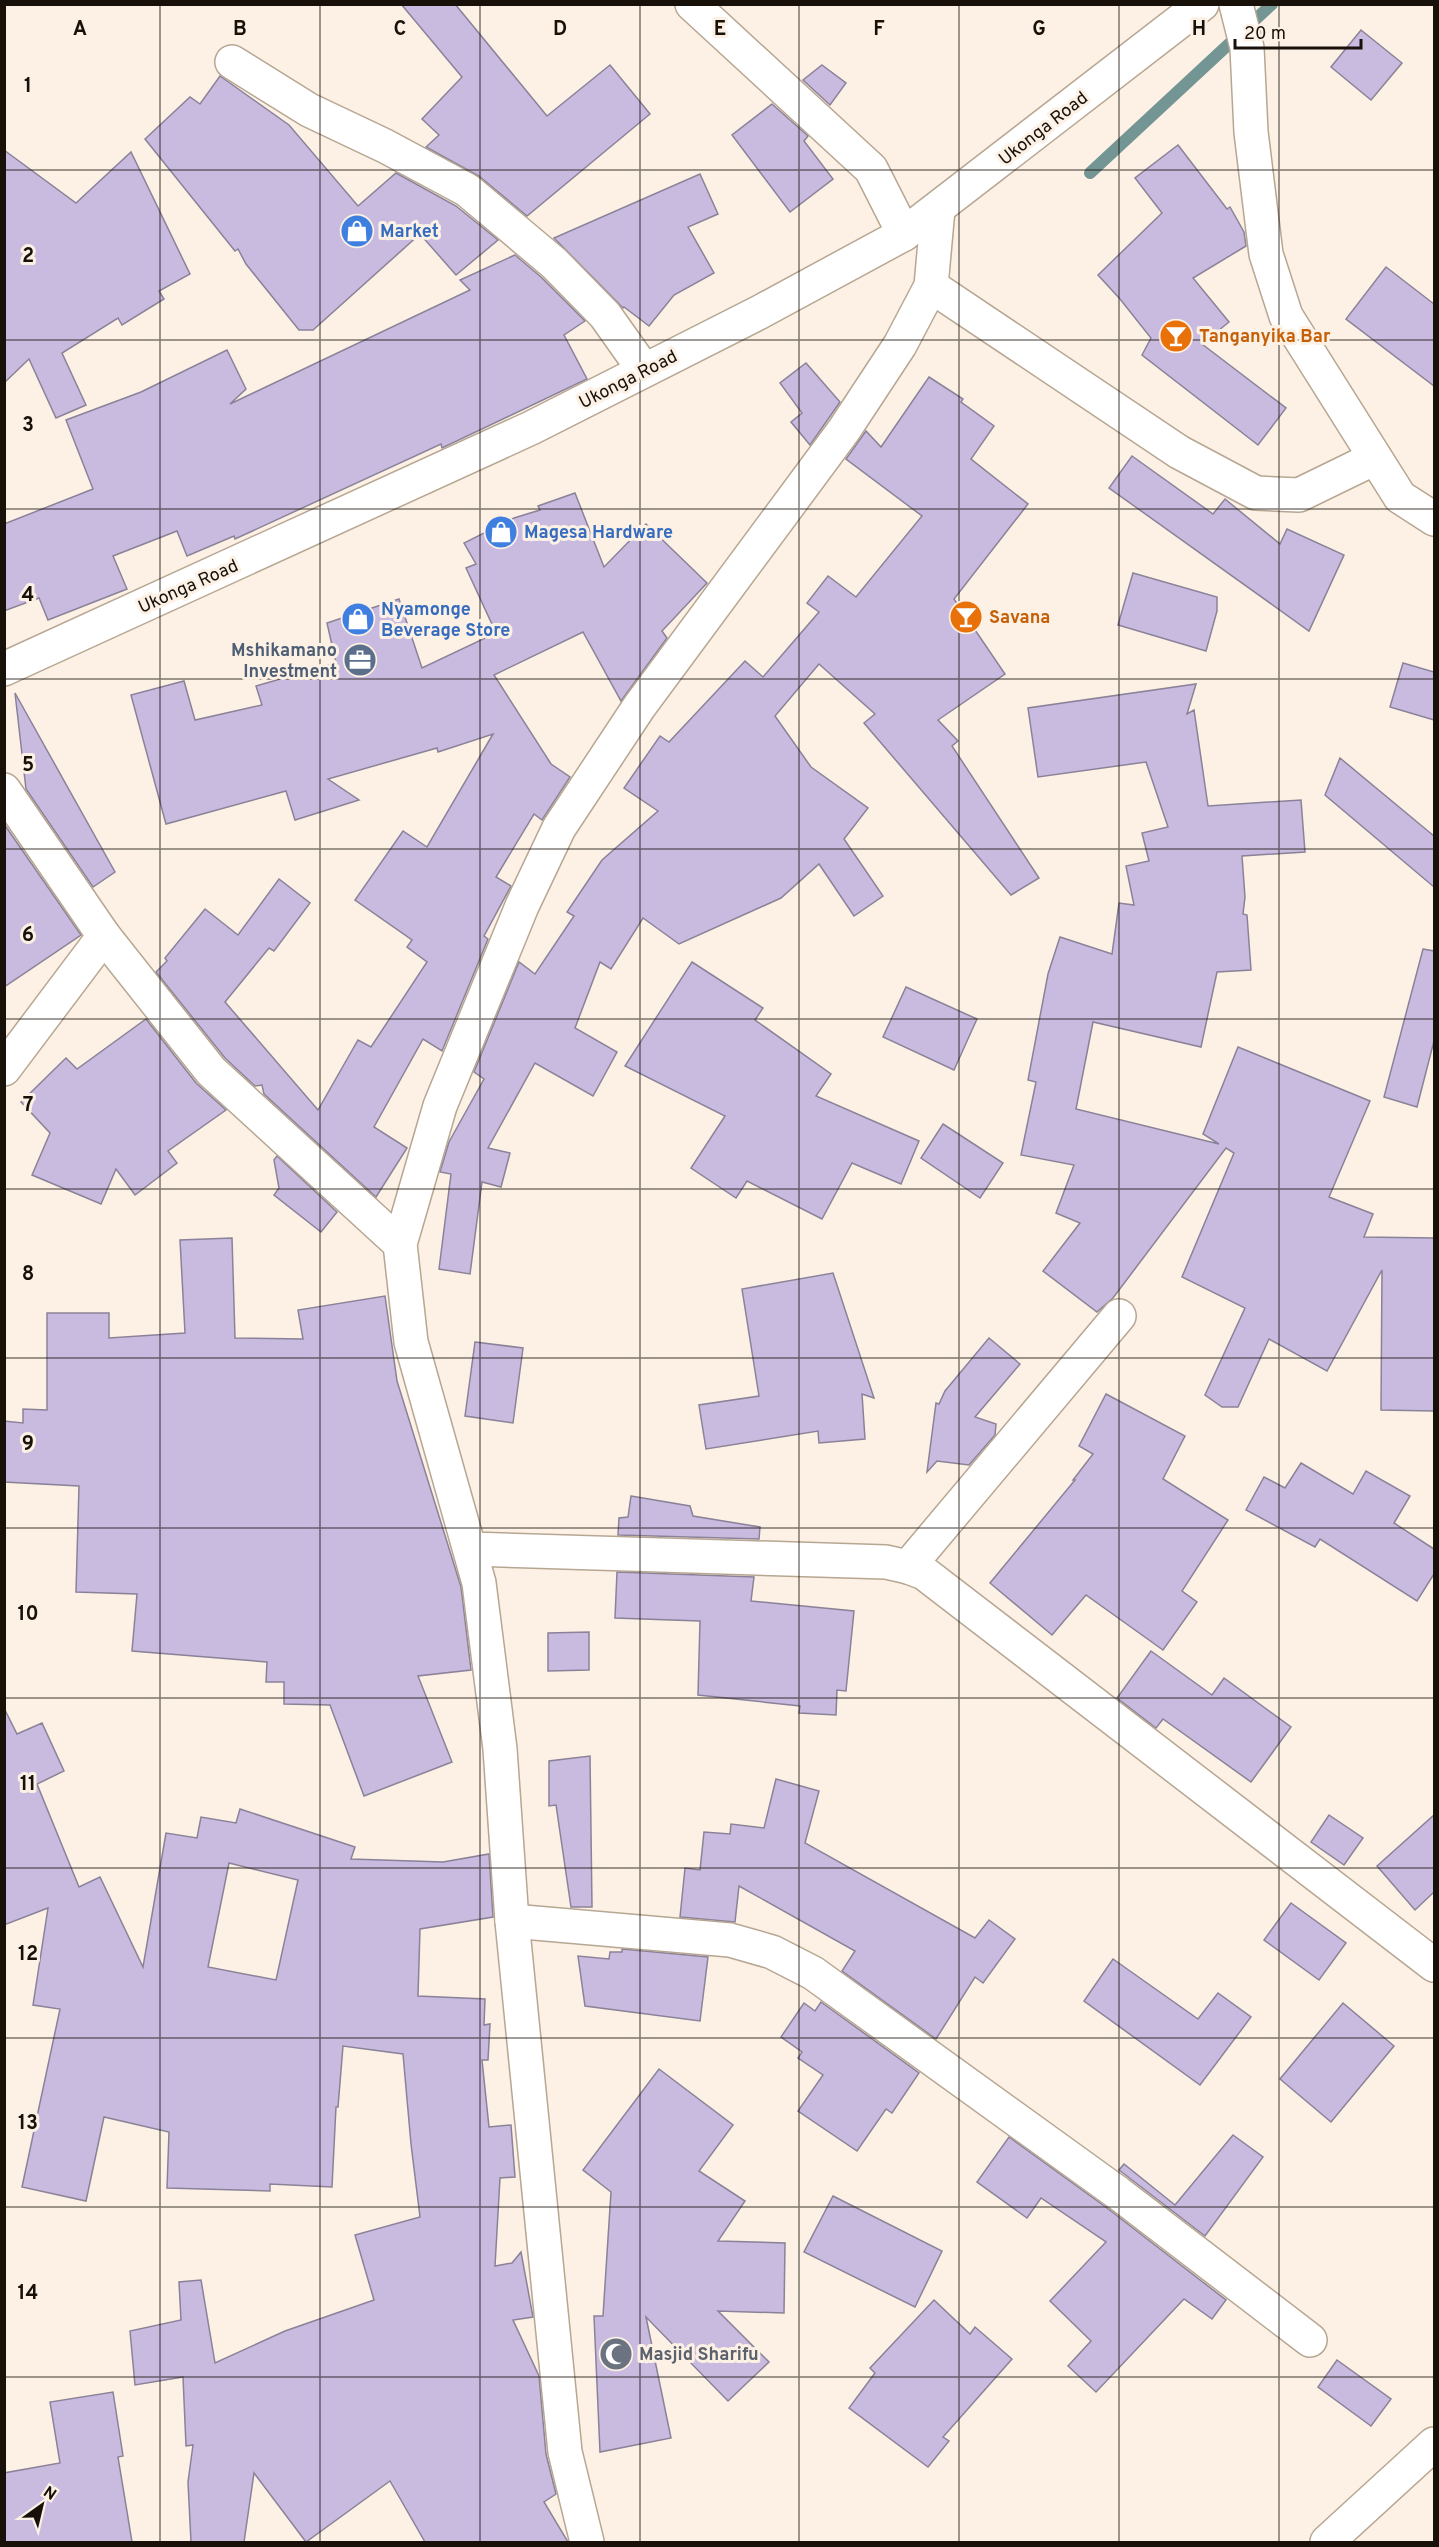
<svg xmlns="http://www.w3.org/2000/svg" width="1439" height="2547" font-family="Overpass,sans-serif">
  <rect width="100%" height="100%" fill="#fcf1e4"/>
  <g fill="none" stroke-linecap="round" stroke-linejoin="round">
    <polyline stroke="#739593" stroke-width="12" points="1090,173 1272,4"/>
  </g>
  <g fill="#c9bbe0" stroke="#8a8298" stroke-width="1.5" fill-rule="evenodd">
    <polygon points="401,4 455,4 547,116 610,65 650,114 527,216 479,176 426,147 439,135 422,119 462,77"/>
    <polygon points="1361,30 1402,63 1371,100 1331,67"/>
    <polygon points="822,65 846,83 830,105 803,80"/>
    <polygon points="220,76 289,125 358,206 396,173 456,206 498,240 456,275 420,234 313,330 299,330 246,264 238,249 235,251 145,139 190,97 200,104"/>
    <polygon points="772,104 808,136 804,141 833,179 790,212 732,135"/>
    <polygon points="1178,145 1227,209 1230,207 1244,232 1246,246 1193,278 1229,322 1202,344 1286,408 1258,445 1142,355 1151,338 1120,299 1098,275 1162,213 1135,178"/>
    <polygon points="4,150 76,203 131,152 190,274 159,291 164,299 122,325 118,318 62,353 86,405 56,418 29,359 4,383"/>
    <polygon points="700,174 718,214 688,227 714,273 674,295 649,326 624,307 623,308 554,238"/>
    <polygon points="515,255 541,277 585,321 564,335 587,379 442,448 441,444 235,539 234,536 187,556 177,531 113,556 127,589 48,620 39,598 4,611 4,524 93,489 66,420 141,392 227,350 246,389 230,404 470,290 460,280"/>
    <polygon points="1386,267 1434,304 1434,386 1346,319"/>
    <polygon points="806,363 840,402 810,445 791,422 802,413 780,383"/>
    <polygon points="929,377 963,399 961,402 994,426 971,459 1028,504 954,599 1005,674 938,720 958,741 952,746 1039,878 1011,895 864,723 875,714 819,664 775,716 811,767 868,808 844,839 883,896 854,916 819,864 781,898 679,944 643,918 611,969 600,962 575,1028 617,1052 593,1096 535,1063 488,1148 510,1153 501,1187 482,1182 470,1274 439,1269 451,1174 440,1172 449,1142 484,1079 474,1072 519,962 535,974 574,916 567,912 602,860 658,811 624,788 660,736 669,742 745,661 763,677 819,612 807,603 828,576 856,597 922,516 846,459 866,431 881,447"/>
    <polygon points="1132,456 1213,514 1225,499 1280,544 1287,529 1344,555 1309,631 1109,488"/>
    <polygon points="575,493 604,567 646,524 707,583 662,631 667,638 621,701 583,632 494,675 551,764 570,777 542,820 534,814 496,877 511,886 484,936 488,939 442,1051 423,1039 374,1127 407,1148 376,1197 264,1094 262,1085 255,1086 225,1058 156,972 167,961 165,958 205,909 238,935 279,879 310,903 274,951 269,948 225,1002 318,1110 358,1040 371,1047 427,962 407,947 412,940 355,900 403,831 427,847 493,734 438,752 437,748 328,779 359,800 295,820 286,791 166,824 131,695 184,681 195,720 262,705 256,686 336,663 327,623 399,599 422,668 496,633 466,568 476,564 464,543 514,518 540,510 538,506"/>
    <polygon points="1133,573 1217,597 1217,611 1206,651 1118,625"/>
    <polygon points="1403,663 1434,672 1434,720 1390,707"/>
    <polygon points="1196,684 1187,714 1194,710 1208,806 1301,800 1305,852 1242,856 1245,897 1243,914 1247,915 1251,970 1217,972 1201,1047 1093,1022 1076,1109 1219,1144 1203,1134 1238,1047 1370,1101 1329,1197 1373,1214 1364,1237 1434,1238 1434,1411 1381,1410 1382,1270 1327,1371 1269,1339 1238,1407 1222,1407 1205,1395 1245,1308 1182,1277 1234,1153 1226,1148 1113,1298 1097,1312 1043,1271 1080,1223 1056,1213 1074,1165 1021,1155 1036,1082 1028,1080 1048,974 1060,937 1112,954 1119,903 1134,905 1126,866 1149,861 1142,833 1168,827 1146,762 1038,777 1028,708"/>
    <polygon points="15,693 115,872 93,887 26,789"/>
    <polygon points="1340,758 1434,836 1434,887 1325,795"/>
    <polygon points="4,824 81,935 4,987"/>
    <polygon points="1423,949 1434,951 1434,1041 1417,1107 1384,1097"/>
    <polygon points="692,962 763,1008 755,1020 831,1074 816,1096 919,1141 901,1184 852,1163 822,1219 747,1181 736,1198 691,1168 725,1116 625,1066"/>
    <polygon points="906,987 977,1019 954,1070 883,1037"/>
    <polygon points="146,1019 196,1083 226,1110 168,1151 177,1163 135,1195 116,1169 101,1204 32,1175 50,1133 21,1102 66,1058 77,1069"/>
    <polygon points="943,1124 1003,1163 980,1198 921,1158"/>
    <polygon points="277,1156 337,1212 321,1232 274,1195 279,1188 274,1160"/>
    <polygon points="232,1238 235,1338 303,1339 298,1310 385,1296 397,1381 461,1587 471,1670 418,1676 452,1762 364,1796 330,1705 284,1704 284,1682 266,1682 267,1662 132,1651 137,1594 76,1592 79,1486 4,1482 4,1421 23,1423 23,1409 47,1410 47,1313 109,1313 109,1338 185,1333 180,1240"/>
    <polygon points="833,1273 874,1398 862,1394 865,1439 819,1443 818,1431 706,1449 699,1405 759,1396 742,1289"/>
    <polygon points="989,1338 1020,1364 975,1417 996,1424 995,1435 969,1465 937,1461 927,1472 936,1403 939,1404 945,1391"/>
    <polygon points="475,1342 523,1348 513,1423 465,1416"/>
    <polygon points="1106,1394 1185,1436 1163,1479 1228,1520 1182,1591 1197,1602 1163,1650 1086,1595 1052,1635 990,1583 1075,1480 1073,1480 1093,1454 1079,1446"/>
    <polygon points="1301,1463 1353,1494 1366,1471 1410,1496 1394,1523 1434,1549 1434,1574 1417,1601 1320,1539 1315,1547 1246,1510 1264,1477 1285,1488"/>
    <polygon points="631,1496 690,1506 693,1516 760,1527 759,1539 618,1535 619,1518 628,1517"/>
    <polygon points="617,1572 754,1577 751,1601 854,1611 846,1691 837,1690 836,1715 799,1713 800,1706 698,1695 700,1621 615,1618"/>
    <polygon points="589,1632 589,1670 548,1671 548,1633"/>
    <polygon points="1151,1651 1212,1695 1224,1678 1291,1727 1251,1782 1163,1719 1156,1728 1117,1698"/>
    <path d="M4,1708L17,1734L42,1723L64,1771L37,1784L79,1887L100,1877L143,1967L166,1833L197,1838L201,1817L236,1823L240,1809L355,1847L351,1859L443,1862L489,1854L493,1917L420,1929L418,1996L485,1999L484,2025L490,2024L488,2060H482L489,2127L511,2125L515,2177L500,2178L495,2266L512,2263L521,2252L533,2317L513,2320L539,2376L546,2454L556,2494L544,2502L568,2542H425L390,2481L306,2542L254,2473L244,2542H191L188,2482L193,2445L186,2446L183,2377L135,2385L130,2331L181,2320L179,2282L201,2280L215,2363L285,2331L374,2300L355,2235L420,2217L411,2144L403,2054L343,2046L338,2107H336L332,2187L270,2184V2191L167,2188L169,2132L104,2117L86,2201L22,2187L60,2009L33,2005L48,1908L4,1925ZM229,1863L298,1880L276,1980L208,1967Z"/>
    <polygon points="590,1756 592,1907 571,1907 556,1805 549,1806 549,1761"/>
    <polygon points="776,1779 819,1791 805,1843 975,1938 989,1920 1015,1939 983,1983 975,1977 936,2039 842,1971 855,1951 739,1886 735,1922 680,1917 685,1868 700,1870 704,1832 730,1834 731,1824 764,1828"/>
    <polygon points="1329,1815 1363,1838 1344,1865 1311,1842"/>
    <polygon points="1434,1815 1434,1892 1415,1910 1377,1866"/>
    <polygon points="1291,1903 1346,1943 1319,1980 1264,1940"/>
    <polygon points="622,1949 708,1957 700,2021 585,2006 578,1956 609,1959 610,1952 622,1952"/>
    <polygon points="1113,1959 1198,2019 1218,1993 1251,2017 1200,2085 1084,2001"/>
    <polygon points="821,2002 919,2073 892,2113 886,2109 857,2151 798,2111 823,2075 798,2058 802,2052 781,2037 804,2003 815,2011"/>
    <polygon points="1343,2003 1394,2046 1331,2122 1280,2079"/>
    <polygon points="659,2069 733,2125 699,2171 745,2201 718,2241 785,2243 784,2313 718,2311 769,2362 728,2401 646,2317 671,2438 600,2452 594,2316 603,2316 611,2192 583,2170"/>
    <polygon points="1233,2135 1263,2157 1205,2236 1119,2170 1124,2164 1175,2205"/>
    <polygon points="1009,2137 1107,2208 1226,2300 1212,2319 1184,2299 1096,2392 1068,2366 1091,2341 1050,2301 1106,2242 1041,2198 1027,2218 977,2182"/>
    <polygon points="833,2196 942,2251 915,2307 804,2252"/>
    <polygon points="934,2300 970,2334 975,2327 1012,2359 943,2437 949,2441 928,2467 849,2408 875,2373 870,2368"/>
    <polygon points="1337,2360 1391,2399 1371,2426 1318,2387"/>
    <polygon points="113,2392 123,2456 118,2457 132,2542 4,2542 4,2473 60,2463 50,2402"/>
  </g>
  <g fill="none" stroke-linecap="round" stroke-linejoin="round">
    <defs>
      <g id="minor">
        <polyline points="692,4 871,169 904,234"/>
        <polyline points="1236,4 1247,48 1251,132 1266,254 1286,316 1400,497 1434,519"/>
        <polyline points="232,62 309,110 385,146 467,190 554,263 605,315 644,370"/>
        <polyline points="931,286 1179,452 1256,493 1299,495 1375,458"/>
        <polyline points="4,669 531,428 760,312 904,234 1202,4"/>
        <polyline points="4,790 104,936 211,1071 400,1244"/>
        <polyline points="4,1069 104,936"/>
        <polyline points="470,1549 886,1562 908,1567 924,1573 1434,1965"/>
        <polyline points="908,1567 1119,1316"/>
        <polyline points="512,1921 730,1940 772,1952 813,1973 1118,2193 1310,2340"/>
        <polyline points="587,2542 565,2452 512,1921 500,1749 479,1583 411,1342 400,1244 440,1106 522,906 559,828 639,707 844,430 900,345 931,286 938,209"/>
        <polyline points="1327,2542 1434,2444"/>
      </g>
    </defs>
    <use href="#minor" stroke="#b7a692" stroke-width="36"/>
    <use href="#minor" stroke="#fff" stroke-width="33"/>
  </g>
  <path fill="none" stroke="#17110a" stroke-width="1.5" stroke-opacity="0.55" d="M160,4V2542M320,4V2542M480,4V2542M640,4V2542M799,4V2542M959,4V2542M1119,4V2542M1279,4V2542M4,170H1434M4,340H1434M4,509H1434M4,679H1434M4,849H1434M4,1019H1434M4,1189H1434M4,1358H1434M4,1528H1434M4,1698H1434M4,1868H1434M4,2038H1434M4,2207H1434M4,2377H1434"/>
  <defs>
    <symbol id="shop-disc" viewBox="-11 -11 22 22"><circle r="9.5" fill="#3f7fe0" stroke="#fcf1e4"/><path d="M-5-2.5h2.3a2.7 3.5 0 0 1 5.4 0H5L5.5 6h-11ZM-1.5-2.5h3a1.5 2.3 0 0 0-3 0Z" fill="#fff"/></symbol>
    <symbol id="bar-disc" viewBox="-11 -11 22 22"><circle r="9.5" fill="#e8710a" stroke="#fcf1e4"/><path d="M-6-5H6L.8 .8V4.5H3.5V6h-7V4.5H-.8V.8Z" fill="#fff"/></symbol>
    <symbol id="office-disc" viewBox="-11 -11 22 22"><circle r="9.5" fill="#5c6f8a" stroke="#fcf1e4"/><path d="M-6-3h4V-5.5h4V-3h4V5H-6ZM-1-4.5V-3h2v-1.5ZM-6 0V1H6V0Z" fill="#fff"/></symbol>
    <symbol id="mosque-disc" viewBox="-11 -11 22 22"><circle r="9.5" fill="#6b7280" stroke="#fcf1e4"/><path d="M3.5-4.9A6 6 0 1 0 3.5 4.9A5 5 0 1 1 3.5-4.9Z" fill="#fff"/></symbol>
  </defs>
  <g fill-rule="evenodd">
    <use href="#shop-disc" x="338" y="212" width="38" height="38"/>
    <use href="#bar-disc" x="1157" y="317" width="38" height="38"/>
    <use href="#shop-disc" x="482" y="513" width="38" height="38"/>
    <use href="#bar-disc" x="947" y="598" width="38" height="38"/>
    <use href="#shop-disc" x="339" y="600" width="38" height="38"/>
    <use href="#office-disc" x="341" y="641" width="38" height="38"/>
    <use href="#mosque-disc" x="597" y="2335" width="38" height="38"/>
  </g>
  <g text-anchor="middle" stroke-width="6" stroke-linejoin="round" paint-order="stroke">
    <g font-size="18" fill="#17110a" stroke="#fcf1e4">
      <text transform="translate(1043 128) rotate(-38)" y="6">Ukonga Road</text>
      <text transform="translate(628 379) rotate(-27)" y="6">Ukonga Road</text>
      <text transform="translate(188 586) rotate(-24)" y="6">Ukonga Road</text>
    </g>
    <g font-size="18" font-weight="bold" fill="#366cbe" stroke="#fcf1e4" text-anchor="start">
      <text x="380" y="237">Market</text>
      <text x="524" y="538">Magesa Hardware</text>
      <text x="381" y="615">Nyamonge<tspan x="381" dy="21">Beverage Store</tspan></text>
    </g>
    <g font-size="18" font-weight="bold" fill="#c56008" stroke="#fcf1e4" text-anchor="start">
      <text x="1199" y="342">Tanganyika Bar</text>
      <text x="989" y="623">Savana</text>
    </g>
    <g font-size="18" font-weight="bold" fill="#4e5e75" stroke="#fcf1e4" text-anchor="end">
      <text x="337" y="656">Mshikamano<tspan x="337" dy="21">Investment</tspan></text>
    </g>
    <g font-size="18" font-weight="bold" fill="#5b616d" stroke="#fcf1e4" text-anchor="start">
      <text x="639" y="2360">Masjid Sharifu</text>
    </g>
  </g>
  <g font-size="20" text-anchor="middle" font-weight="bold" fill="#17110a" stroke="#fcf1e4" stroke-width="6" stroke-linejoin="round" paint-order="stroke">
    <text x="80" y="35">A</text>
    <text x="240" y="35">B</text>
    <text x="400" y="35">C</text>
    <text x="560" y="35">D</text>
    <text x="720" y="35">E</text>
    <text x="879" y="35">F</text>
    <text x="1039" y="35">G</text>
    <text x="1199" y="35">H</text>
    <text x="28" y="92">1</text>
    <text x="28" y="262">2</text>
    <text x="28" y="431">3</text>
    <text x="28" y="601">4</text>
    <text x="28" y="771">5</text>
    <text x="28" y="941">6</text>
    <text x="28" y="1111">7</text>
    <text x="28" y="1280">8</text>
    <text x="28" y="1450">9</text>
    <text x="28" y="1620">10</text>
    <text x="28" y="1790">11</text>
    <text x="28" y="1960">12</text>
    <text x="28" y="2129">13</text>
    <text x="28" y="2299">14</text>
  </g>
  <rect width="1439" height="2547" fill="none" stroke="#17110a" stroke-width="12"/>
  <g transform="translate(42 2505) rotate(34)" stroke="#fcf1e4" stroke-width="4.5" paint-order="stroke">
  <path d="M0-4.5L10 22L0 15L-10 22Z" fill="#17110a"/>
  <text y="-9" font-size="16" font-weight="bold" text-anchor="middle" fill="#17110a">N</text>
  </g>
  <path d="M1235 39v9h126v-9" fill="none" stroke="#17110a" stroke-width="3"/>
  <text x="1244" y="39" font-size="18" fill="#17110a" stroke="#fcf1e4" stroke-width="4.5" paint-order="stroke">20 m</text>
</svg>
